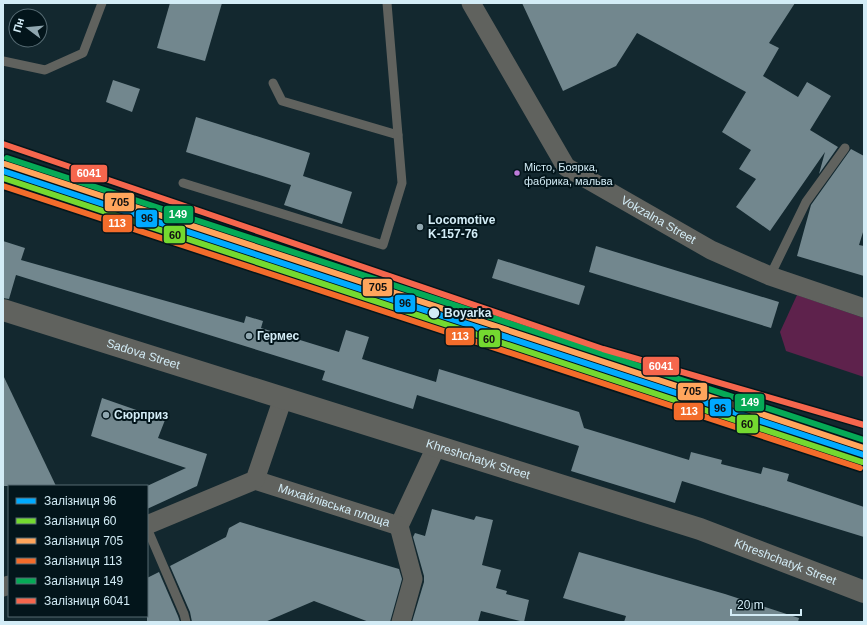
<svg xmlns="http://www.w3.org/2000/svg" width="867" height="625" font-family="Helvetica,sans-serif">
  <rect width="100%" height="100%" fill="#13282f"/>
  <polygon fill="#5e224c" points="797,295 864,318 864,377 786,351 780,332"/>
  <g fill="#72878e">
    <polygon points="170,3 222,3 205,61 157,48"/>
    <polygon points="522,3 795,3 769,43 779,48 763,76 798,97 807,82 831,96 810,130 838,147 819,174 825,152 770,231 736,207 756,179 739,169 751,150 722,132 746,92 637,33 616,66 563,91"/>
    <polygon points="113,80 140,89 132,112 106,102"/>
    <polygon points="196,117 310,153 303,176 352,192 342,224 284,205 291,185 186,152"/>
    <polygon points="851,149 864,156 864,229 859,245 864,246 864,276 797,256 811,205"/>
    <polygon points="3,241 25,248 21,260 244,323 246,316 263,321 261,328 339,352 346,330 369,337 362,359 436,382 439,369 579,412 584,428 689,460 691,452 722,460 721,464 761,474 763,467 789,474 787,481 864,507 864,537 682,481 675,503 571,471 579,446 417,395 413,409 322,380 325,371 16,275 9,299 3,298"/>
    <polygon points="596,246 779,302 771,328 589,272"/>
    <polygon points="498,259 585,286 579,305 492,278"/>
    <polygon points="3,375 56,486 3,486"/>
    <polygon points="102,398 165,420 158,438 207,454 197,486 147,509 147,486 186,468 91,436"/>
    <polygon points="432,509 474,520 476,516 493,520 482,565 501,570 496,588 507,591 506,594 529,600 524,622 481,611 478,622 412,622 424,582 424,576 413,537 415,533 425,536"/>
    <polygon points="240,522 399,569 402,579 390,622 369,622 314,601 265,622 192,622 190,612 170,566 226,537 229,528"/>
    <polygon points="579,552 725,594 799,618 798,622 624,622 626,616 563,598"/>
    <polygon points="159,572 178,616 180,622 147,622 147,578"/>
  </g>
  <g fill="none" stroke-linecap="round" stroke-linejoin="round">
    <g stroke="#60625e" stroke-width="9">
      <polyline points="3,61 45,70 83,53 102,3"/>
      <polyline points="273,83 282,101 398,135"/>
      <polyline points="183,183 383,245 402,183 387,3"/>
      <polyline points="770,276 806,202 845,148"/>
      <polyline points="147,528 184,614 186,622"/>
    </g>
    <g stroke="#60625e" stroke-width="19">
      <path id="s1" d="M471,3L566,167L711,250L770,276L864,308"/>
      <path id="s2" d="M255,480L399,526L436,447"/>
      <polyline points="147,525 255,480 283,398"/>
      <polyline points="399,526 413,579 401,622"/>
      <polyline points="3,587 9,585"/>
    </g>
    <path stroke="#60625e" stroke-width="22" id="s3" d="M3,310L700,529L864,592"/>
    <defs>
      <polyline id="rail-1" points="3,171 864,455"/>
      <polyline id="rail-2" points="3,178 862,462"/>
      <polyline id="rail-3" points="5,164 864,448"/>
      <polyline id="rail-4" points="3,186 860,468"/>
      <polyline id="rail-5" points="7,158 864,440"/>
      <polyline id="rail-6" points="3,144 603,349 864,425"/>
    </defs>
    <use href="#rail-1" stroke="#03151b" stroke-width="9"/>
    <use href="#rail-2" stroke="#03151b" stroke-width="9"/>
    <use href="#rail-3" stroke="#03151b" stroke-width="9"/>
    <use href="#rail-4" stroke="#03151b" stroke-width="9"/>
    <use href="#rail-5" stroke="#03151b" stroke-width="9"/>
    <use href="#rail-6" stroke="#03151b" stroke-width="9"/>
    <use href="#rail-1" stroke="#0af" stroke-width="6"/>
    <use href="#rail-2" stroke="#74d930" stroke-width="6"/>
    <use href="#rail-3" stroke="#ffa55c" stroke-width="6"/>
    <use href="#rail-4" stroke="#f36c2b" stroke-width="6"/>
    <use href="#rail-5" stroke="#06aa56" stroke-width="6"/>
    <use href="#rail-6" stroke="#f5664d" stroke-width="6"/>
  </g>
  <circle fill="#bd7bd9" stroke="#03151b" stroke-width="1.5" cx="517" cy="173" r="3.5"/>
  <g fill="#90a7b0" stroke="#03151b" stroke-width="1.5">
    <circle cx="420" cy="227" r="4"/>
    <circle cx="249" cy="336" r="4"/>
    <circle cx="106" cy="415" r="4"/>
  </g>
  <circle fill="#d3ecf6" stroke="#03151b" stroke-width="1.5" cx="434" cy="313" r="6"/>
  <g text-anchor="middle" stroke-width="4" stroke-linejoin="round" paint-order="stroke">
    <g font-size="11" fill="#d3ecf6" stroke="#03151b" text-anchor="start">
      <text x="524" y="171">Місто, Боярка,<tspan x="524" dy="14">фабрика, мальва</tspan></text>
    </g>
    <g font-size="12" font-weight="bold" fill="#d3ecf6" stroke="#03151b" text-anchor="start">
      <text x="428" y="224">Locomotive<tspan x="428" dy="14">K-157-76</tspan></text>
      <text x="257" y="340">Гермес</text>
      <text x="114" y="419">Сюрприз</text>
    </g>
    <g font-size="12" fill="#d3ecf6" stroke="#03151b">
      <text dy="4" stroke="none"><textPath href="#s1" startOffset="296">Vokzalna Street</textPath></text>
      <text dy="4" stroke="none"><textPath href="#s3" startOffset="147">Sadova Street</textPath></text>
      <text dy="4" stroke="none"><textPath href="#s3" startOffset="498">Khreshchatyk Street</textPath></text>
      <text dy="4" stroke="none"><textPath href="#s2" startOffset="83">Михайлівська площа</textPath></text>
      <text dy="4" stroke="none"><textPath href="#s3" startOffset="822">Khreshchatyk Street</textPath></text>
    </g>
    <g font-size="12" font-weight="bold" fill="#d3ecf6" stroke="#03151b" text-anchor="start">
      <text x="444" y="317">Boyarka</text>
    </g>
  </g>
  <g stroke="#03151b" stroke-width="1.5">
    <rect x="70" y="164" width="38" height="19" rx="4" fill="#f5664d"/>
    <rect x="104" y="192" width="31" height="20" rx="4" fill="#ffa55c"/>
    <rect x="163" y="205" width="31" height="19" rx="4" fill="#06aa56"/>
    <rect x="135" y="209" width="23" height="19" rx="4" fill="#0af"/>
    <rect x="102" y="214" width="31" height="19" rx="4" fill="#f36c2b"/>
    <rect x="163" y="225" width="23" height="19" rx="4" fill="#74d930"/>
    <rect x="362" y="278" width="31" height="19" rx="4" fill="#ffa55c"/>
    <rect x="394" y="294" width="22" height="19" rx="4" fill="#0af"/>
    <rect x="445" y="327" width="30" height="19" rx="4" fill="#f36c2b"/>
    <rect x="478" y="329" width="23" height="19" rx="4" fill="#74d930"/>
    <rect x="642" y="356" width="38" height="20" rx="4" fill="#f5664d"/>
    <rect x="677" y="382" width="31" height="19" rx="4" fill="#ffa55c"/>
    <rect x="734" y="393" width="31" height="19" rx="4" fill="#06aa56"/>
    <rect x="709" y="398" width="23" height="19" rx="4" fill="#0af"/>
    <rect x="673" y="402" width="31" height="19" rx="4" fill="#f36c2b"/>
    <rect x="736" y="414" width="23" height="20" rx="4" fill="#74d930"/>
  </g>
  <g font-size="11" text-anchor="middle" font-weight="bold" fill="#fff">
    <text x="89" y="177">6041</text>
    <text x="178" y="218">149</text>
    <text x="117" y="227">113</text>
    <text x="460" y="340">113</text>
    <text x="661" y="370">6041</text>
    <text x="750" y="406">149</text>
    <text x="689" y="415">113</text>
  </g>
  <g font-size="11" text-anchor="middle" font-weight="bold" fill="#111">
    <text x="120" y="206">705</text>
    <text x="147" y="222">96</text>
    <text x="175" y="239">60</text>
    <text x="378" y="291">705</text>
    <text x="405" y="307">96</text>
    <text x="489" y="343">60</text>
    <text x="692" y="395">705</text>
    <text x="720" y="412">96</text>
    <text x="747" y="428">60</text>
  </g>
  <rect width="867" height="625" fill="none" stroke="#d3ecf6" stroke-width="8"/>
  <rect x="8" y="485" width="140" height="132" fill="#03151b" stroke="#566b73"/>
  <rect x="16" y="498" width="20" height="6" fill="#00aaff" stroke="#566b73"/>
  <text x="44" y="505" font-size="12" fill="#d3ecf6">Залізниця 96</text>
  <rect x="16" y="518" width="20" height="6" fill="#74d930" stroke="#566b73"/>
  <text x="44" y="525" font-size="12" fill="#d3ecf6">Залізниця 60</text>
  <rect x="16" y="538" width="20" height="6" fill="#ffa55c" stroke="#566b73"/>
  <text x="44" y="545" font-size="12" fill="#d3ecf6">Залізниця 705</text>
  <rect x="16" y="558" width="20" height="6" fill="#f36c2b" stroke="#566b73"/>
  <text x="44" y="565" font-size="12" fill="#d3ecf6">Залізниця 113</text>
  <rect x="16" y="578" width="20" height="6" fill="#06aa56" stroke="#566b73"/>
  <text x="44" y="585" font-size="12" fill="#d3ecf6">Залізниця 149</text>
  <rect x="16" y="598" width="20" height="6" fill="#f5664d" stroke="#566b73"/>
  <text x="44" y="605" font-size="12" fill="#d3ecf6">Залізниця 6041</text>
  <g transform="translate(28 28) rotate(286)"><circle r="19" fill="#03151b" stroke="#566b73"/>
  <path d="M0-3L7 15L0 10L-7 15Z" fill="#90a7b0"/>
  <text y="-6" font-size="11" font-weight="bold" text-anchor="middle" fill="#d3ecf6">Пн</text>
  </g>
  <path d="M731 609v6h70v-6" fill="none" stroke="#d3ecf6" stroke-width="2"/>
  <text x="737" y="609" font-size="12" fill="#d3ecf6" stroke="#03151b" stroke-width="3" paint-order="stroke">20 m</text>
</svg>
